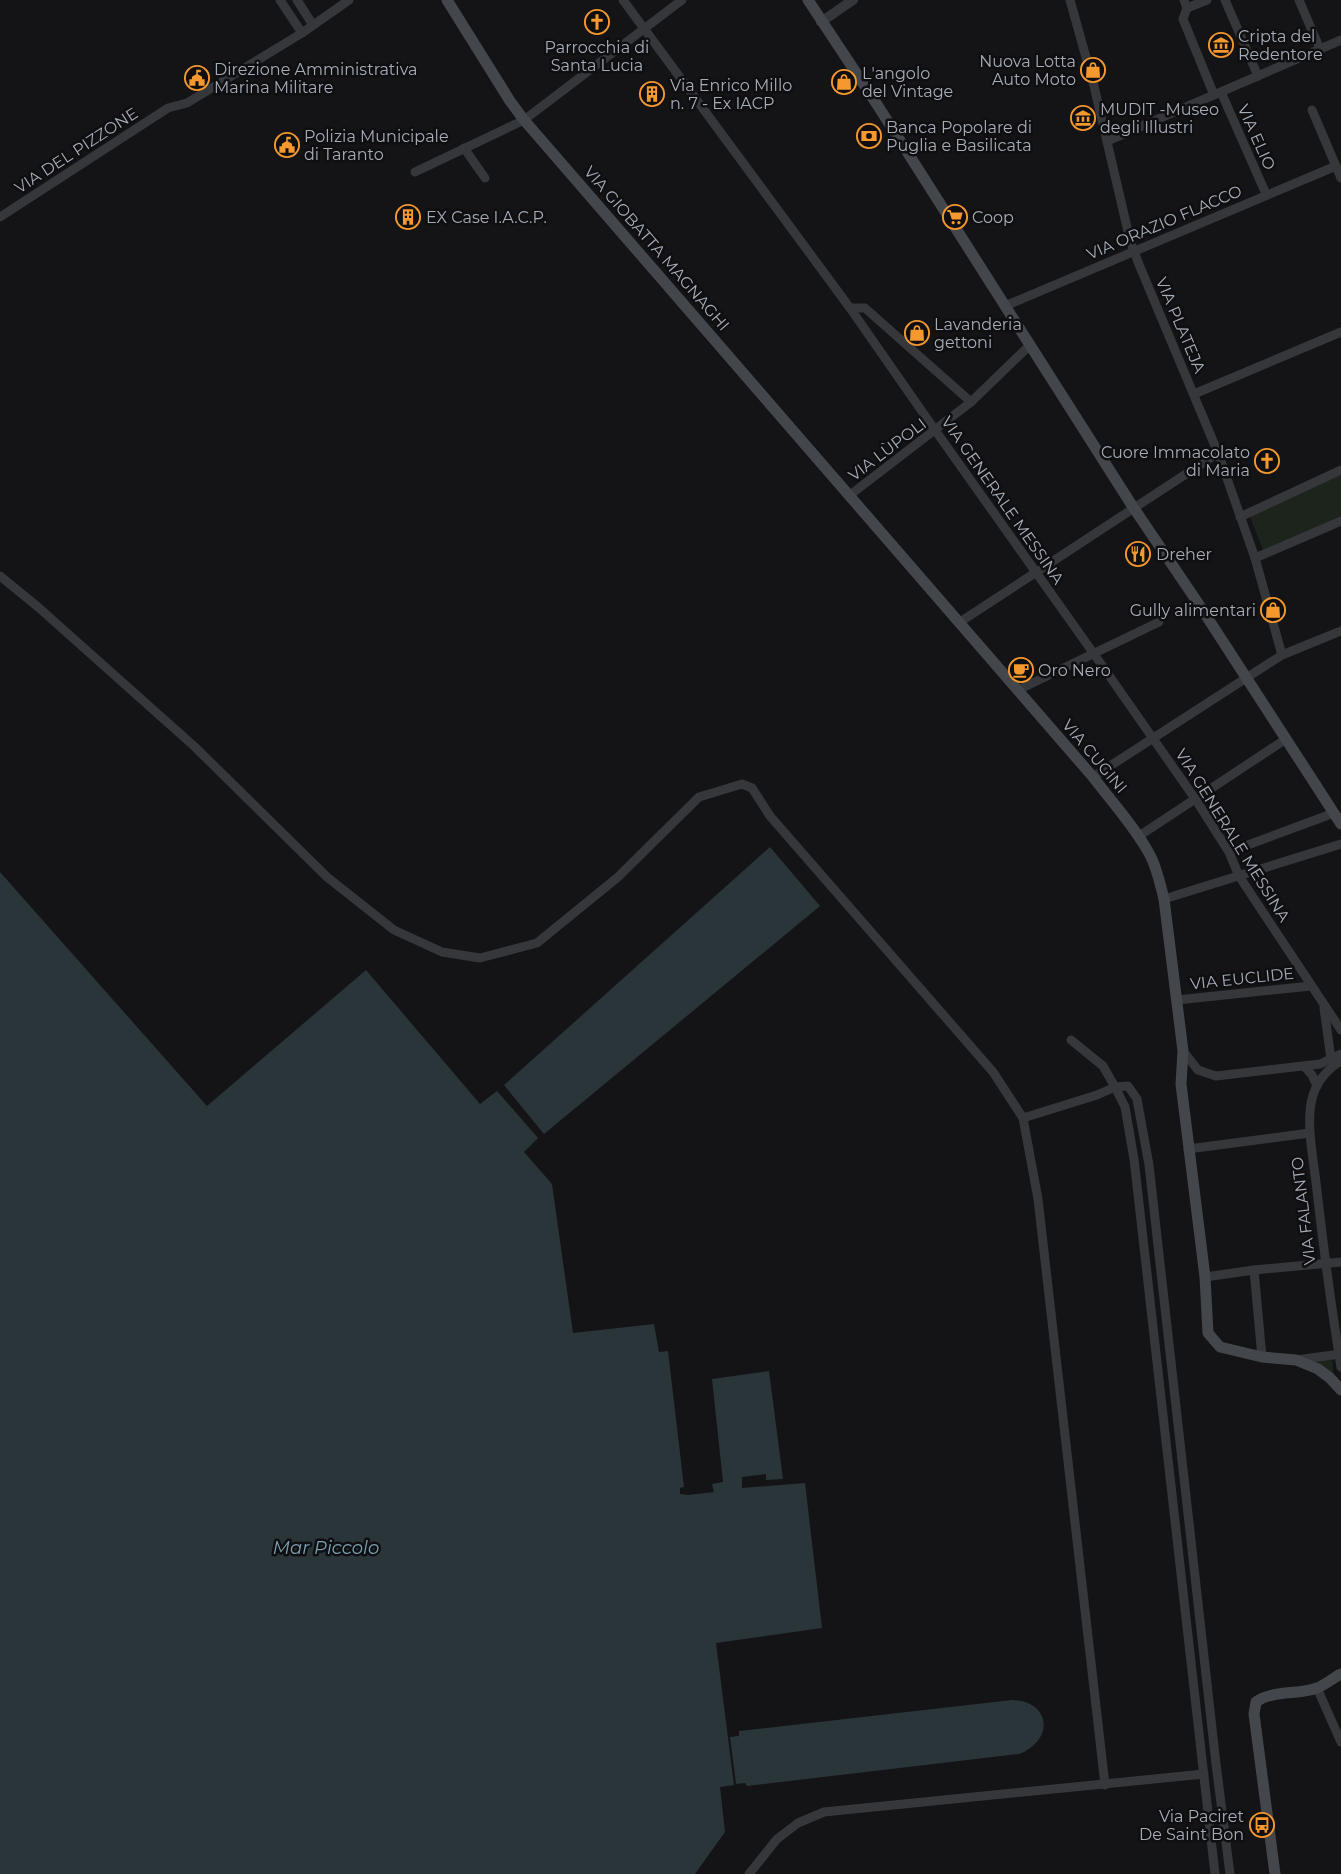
<svg xmlns="http://www.w3.org/2000/svg" width="1341" height="1874" font-family="Montserrat,sans-serif">
  <rect width="100%" height="100%" fill="#141416"/>
  <g fill="#1c241c">
    <polygon points="1341,475 1341,516 1263,550 1250,517"/>
    <polygon points="1332,1360 1334,1378 1304,1361"/>
  </g>
  <g fill="#2a353a">
    <polygon points="770,847 820,906 544,1134 504,1085"/>
    <polygon points="0,872 207,1106 366,970 480,1104 497,1091 538,1138 524,1152 552,1184 573,1333 654,1324 659,1352 668,1351 684,1487 680,1488 680,1494 688,1495 714,1492 712,1484 723,1482 712,1379 769,1371 783,1479 766,1480 766,1474 742,1477 742,1488 805,1483 822,1628 716,1643 734,1785 720,1787 725,1832 695,1874 0,1874"/>
    <path d="M1012,1700C1051,1701 1055,1740 1019,1754L747,1786L745,1783L736,1784L730,1737L739,1736V1731Z"/>
  </g>
  <g fill="none" stroke-linecap="round" stroke-linejoin="round">
    <g stroke="#35373b" stroke-width="9">
      <polyline points="280,0 302,33"/>
      <polyline points="297,0 313,25"/>
      <polyline points="623,0 850,308 935,430 1094,654 1196,800 1229,852 1239,876 1341,1030"/>
      <polyline points="1070,0 1094,86 1130,240 1138,262 1218,453 1255,558 1282,655"/>
      <polyline points="1184,0 1187,8 1183,19 1214,95"/>
      <polyline points="1225,0 1258,76"/>
      <polyline points="1299,0 1320,49"/>
      <polyline points="1187,8 1207,0"/>
      <polyline points="1221,92 1266,194"/>
      <polyline points="1312,110 1341,178"/>
      <polyline points="1107,141 1341,40"/>
      <polyline points="464,148 485,178"/>
      <polyline points="415,172 524,120 682,0"/>
      <polyline points="0,217 168,108 187,103 302,33 349,0"/>
      <polyline points="1005,306 1336,166"/>
      <polyline points="850,308 865,308 971,402"/>
      <polyline points="1194,394 1341,332"/>
      <polyline points="850,495 971,402 1030,345"/>
      <polyline points="1240,517 1341,470"/>
      <polyline points="1255,558 1341,521"/>
      <polyline points="0,576 38,607 195,747 327,877 394,930 442,952 480,958 537,943 618,877 699,797 742,784 752,788 770,816 993,1072 1023,1118 1038,1199 1105,1785"/>
      <polyline points="960,622 1218,453"/>
      <polyline points="1018,690 1159,622"/>
      <polyline points="1093,777 1282,655 1341,631"/>
      <polyline points="1139,836 1286,739"/>
      <polyline points="1229,852 1334,813"/>
      <polyline points="1164,899 1341,844"/>
      <polyline points="1177,1000 1311,986"/>
      <polyline points="1324,1008 1331,1059"/>
      <polyline points="1183,1051 1198,1070 1216,1076 1320,1064 1341,1054"/>
      <path d="M1341,1061C1326,1070 1316,1082 1312,1099C1306,1122 1313,1158 1316,1182C1323,1244 1331,1306 1341,1367"/>
      <polyline points="1304,1066 1312,1075 1317,1086"/>
      <polyline points="1023,1118 1097,1095 1115,1087 1103,1066 1071,1040"/>
      <polyline points="1188,1149 1310,1133"/>
      <polyline points="1254,1270 1262,1357"/>
      <polyline points="1205,1277 1254,1270 1341,1262"/>
      <polyline points="1296,1360 1341,1354"/>
      <polyline points="1317,1688 1341,1742"/>
      <polyline points="749,1874 777,1839 798,1823 824,1812 1204,1774"/>
      <polyline points="1215,1874 1134,1159 1125,1107 1115,1087 1128,1086 1137,1099 1149,1165 1216,1764 1230,1874"/>
    </g>
    <polyline stroke="#35373b" stroke-width="10" points="821,22 853,0"/>
    <g stroke="#43464b" stroke-width="11">
      <path d="M447,0L510,101L524,120L1093,777C1112,802 1135,827 1150,855C1157,868 1160,884 1164,899L1183,1051L1181,1084L1205,1277L1208,1333L1220,1347L1262,1357L1296,1360L1318,1369L1330,1378L1341,1390"/>
      <polyline points="808,0 878,106 1133,507 1196,600 1341,824"/>
      <path d="M1275,1874L1254,1714L1256,1702C1272,1690 1298,1695 1317,1688C1325,1685 1333,1678 1341,1674"/>
    </g>
  </g>
  <defs>
    <symbol id="church-ring" viewBox="-11 -11 22 22"><circle r="9.5" fill="#0f0f11" stroke="#f5982d" stroke-width="1.5"/><path d="M-1.2-6h2.4v3.5h3.3v2.4h-3.3V6h-2.4V-.1h-3.3v-2.4h3.3Z" fill="#f5982d"/></symbol>
    <symbol id="museum-ring" viewBox="-11 -11 22 22"><circle r="9.5" fill="#0f0f11" stroke="#f5982d" stroke-width="1.5"/><path d="M0-6L6-3V-2H-6V-3ZM-5-1h2V3h-2ZM-1-1h2V3h-2ZM3-1h2V3H3ZM-6 4H6V6H-6Z" fill="#f5982d"/></symbol>
    <symbol id="shop-ring" viewBox="-11 -11 22 22"><circle r="9.5" fill="#0f0f11" stroke="#f5982d" stroke-width="1.5"/><path d="M-5-2.5h2.3a2.7 3.5 0 0 1 5.4 0H5L5.5 6h-11ZM-1.5-2.5h3a1.5 2.3 0 0 0-3 0Z" fill="#f5982d"/></symbol>
    <symbol id="civic-ring" viewBox="-11 -11 22 22"><circle r="9.5" fill="#0f0f11" stroke="#f5982d" stroke-width="1.5"/><path d="M-.6-6.5H3V-4.5H.6V-3L4-1V1h2V6H-6V1h2V-1L-.6-3ZM-1.2 2.5V6h2.4V2.5Z" fill="#f5982d"/></symbol>
    <symbol id="building-ring" viewBox="-11 -11 22 22"><circle r="9.5" fill="#0f0f11" stroke="#f5982d" stroke-width="1.5"/><path d="M-4-6H4V6H1V3H-1V6H-4ZM-2.5-4.3h1.7v1.8h-1.7ZM.8-4.3h1.7v1.8H.8ZM-2.5-1h1.7V.8h-1.7ZM.8-1h1.7V.8H.8Z" fill="#f5982d"/></symbol>
    <symbol id="bank-ring" viewBox="-11 -11 22 22"><circle r="9.5" fill="#0f0f11" stroke="#f5982d" stroke-width="1.5"/><path d="M-6-4H6V4H-6ZM0-2.3a2.3 2.3 0 1 0 0 4.6a2.3 2.3 0 1 0 0-4.6Z" fill="#f5982d"/></symbol>
    <symbol id="supermarket-ring" viewBox="-11 -11 22 22"><circle r="9.5" fill="#0f0f11" stroke="#f5982d" stroke-width="1.5"/><path d="M-6-5.5h2.5l.6 2H6L4.5 2H-2.5L-4.4-4H-6ZM-1.5 3.2a1.3 1.3 0 1 0 .1 0ZM3 3.2a1.3 1.3 0 1 0 .1 0Z" fill="#f5982d"/></symbol>
    <symbol id="restaurant-ring" viewBox="-11 -11 22 22"><circle r="9.5" fill="#0f0f11" stroke="#f5982d" stroke-width="1.5"/><path d="M-5-6h1v4h1v-4h1v4h1v-4h1v5L-1.5 .5V6h-2V.5L-5-1ZM5-6V6H3V1.5H1.5Q1.5-4 5-6Z" fill="#f5982d"/></symbol>
    <symbol id="cafe-ring" viewBox="-11 -11 22 22"><circle r="9.5" fill="#0f0f11" stroke="#f5982d" stroke-width="1.5"/><path d="M-5.5-4.5H6V0H3Q3 3.5 0 3.5H-2.5Q-5.5 3.5-5.5 0ZM3-3.2v2h1.7v-2ZM-6 4.5H4V6H-6Z" fill="#f5982d"/></symbol>
    <symbol id="bus-ring" viewBox="-11 -11 22 22"><circle r="9.5" fill="#0f0f11" stroke="#f5982d" stroke-width="1.5"/><path d="M-5-6H5V4H4V6H2V4H-2V6H-4V4H-5ZM-3.5-4V0h7V-4ZM-3.5 1.2v1.5H-2V1.2ZM2 1.2v1.5H3.5V1.2Z" fill="#f5982d"/></symbol>
  </defs>
  <g fill-rule="evenodd">
    <use href="#church-ring" x="583" y="8" width="28" height="28"/>
    <use href="#museum-ring" x="1207" y="31" width="28" height="28"/>
    <use href="#shop-ring" x="1079" y="56" width="28" height="28"/>
    <use href="#civic-ring" x="183" y="64" width="28" height="28"/>
    <use href="#shop-ring" x="830" y="68" width="28" height="28"/>
    <use href="#building-ring" x="638" y="80" width="28" height="28"/>
    <use href="#museum-ring" x="1069" y="104" width="28" height="28"/>
    <use href="#bank-ring" x="855" y="122" width="28" height="28"/>
    <use href="#civic-ring" x="273" y="131" width="28" height="28"/>
    <use href="#building-ring" x="394" y="203" width="28" height="28"/>
    <use href="#supermarket-ring" x="941" y="203" width="28" height="28"/>
    <use href="#shop-ring" x="903" y="319" width="28" height="28"/>
    <use href="#church-ring" x="1253" y="447" width="28" height="28"/>
    <use href="#restaurant-ring" x="1124" y="540" width="28" height="28"/>
    <use href="#shop-ring" x="1259" y="596" width="28" height="28"/>
    <use href="#cafe-ring" x="1007" y="656" width="28" height="28"/>
    <use href="#bus-ring" x="1248" y="1811" width="28" height="28"/>
  </g>
  <g text-anchor="middle" stroke-width="5" stroke-linejoin="round" paint-order="stroke">
    <g font-size="16" fill="#a6adb7" stroke="#0f0f11" text-anchor="start">
      <text x="1238" y="42">Cripta del<tspan x="1238" dy="18">Redentore</tspan></text>
      <text x="597" y="53" text-anchor="middle">Parrocchia di<tspan x="597" dy="18">Santa Lucia</tspan></text>
      <text x="1076" y="67" text-anchor="end">Nuova Lotta<tspan x="1076" dy="18">Auto Moto</tspan></text>
      <text x="214" y="75">Direzione Amministrativa<tspan x="214" dy="18">Marina Militare</tspan></text>
      <text x="862" y="79">L'angolo<tspan x="862" dy="18">del Vintage</tspan></text>
      <text x="670" y="91">Via Enrico Millo<tspan x="670" dy="18">n. 7 - Ex IACP</tspan></text>
      <text x="1100" y="115">MUDIT -Museo<tspan x="1100" dy="18">degli Illustri</tspan></text>
      <text x="886" y="133">Banca Popolare di<tspan x="886" dy="18">Puglia e Basilicata</tspan></text>
      <text x="304" y="142">Polizia Municipale<tspan x="304" dy="18">di Taranto</tspan></text>
      <text x="426" y="223">EX Case I.A.C.P.</text>
      <text x="972" y="223">Coop</text>
      <text x="934" y="330">Lavanderia<tspan x="934" dy="18">gettoni</tspan></text>
      <text x="1250" y="458" text-anchor="end">Cuore Immacolato<tspan x="1250" dy="18">di Maria</tspan></text>
      <text x="1156" y="560">Dreher</text>
      <text x="1256" y="616" text-anchor="end">Gully alimentari</text>
      <text x="1038" y="676">Oro Nero</text>
      <text x="1244" y="1822" text-anchor="end">Via Paciret<tspan x="1244" dy="18">De Saint Bon</tspan></text>
    </g>
    <g font-size="16" fill="#a6adb7" stroke="#0f0f11">
      <text transform="translate(1257 137) rotate(66)" y="6">VIA ELIO</text>
      <text transform="translate(76 150) rotate(-33)" y="6">VIA DEL PIZZONE</text>
      <text transform="translate(1164 222) rotate(-23)" y="6">VIA ORAZIO FLACCO</text>
      <text transform="translate(657 248) rotate(49)" y="6">VIA GIOBATTA MAGNAGHI</text>
      <text transform="translate(1181 325) rotate(67)" y="6">VIA PLATEJA</text>
      <text transform="translate(887 449) rotate(-37)" y="6">VIA LÙPOLI</text>
      <text transform="translate(1003 500) rotate(55)" y="6">VIA GENERALE MESSINA</text>
      <text transform="translate(1095 756) rotate(50)" y="6">VIA CUGINI</text>
      <text transform="translate(1233 835) rotate(58)" y="6">VIA GENERALE MESSINA</text>
      <text transform="translate(1242 978) rotate(-6)" y="6">VIA EUCLIDE</text>
      <text transform="translate(1303 1211) rotate(-97)" y="6">VIA FALANTO</text>
    </g>
    <g font-size="18" font-style="italic" fill="#7ca0b3" stroke="#0f0f11">
      <text x="326" y="1554">Mar Piccolo</text>
    </g>
  </g>
</svg>
